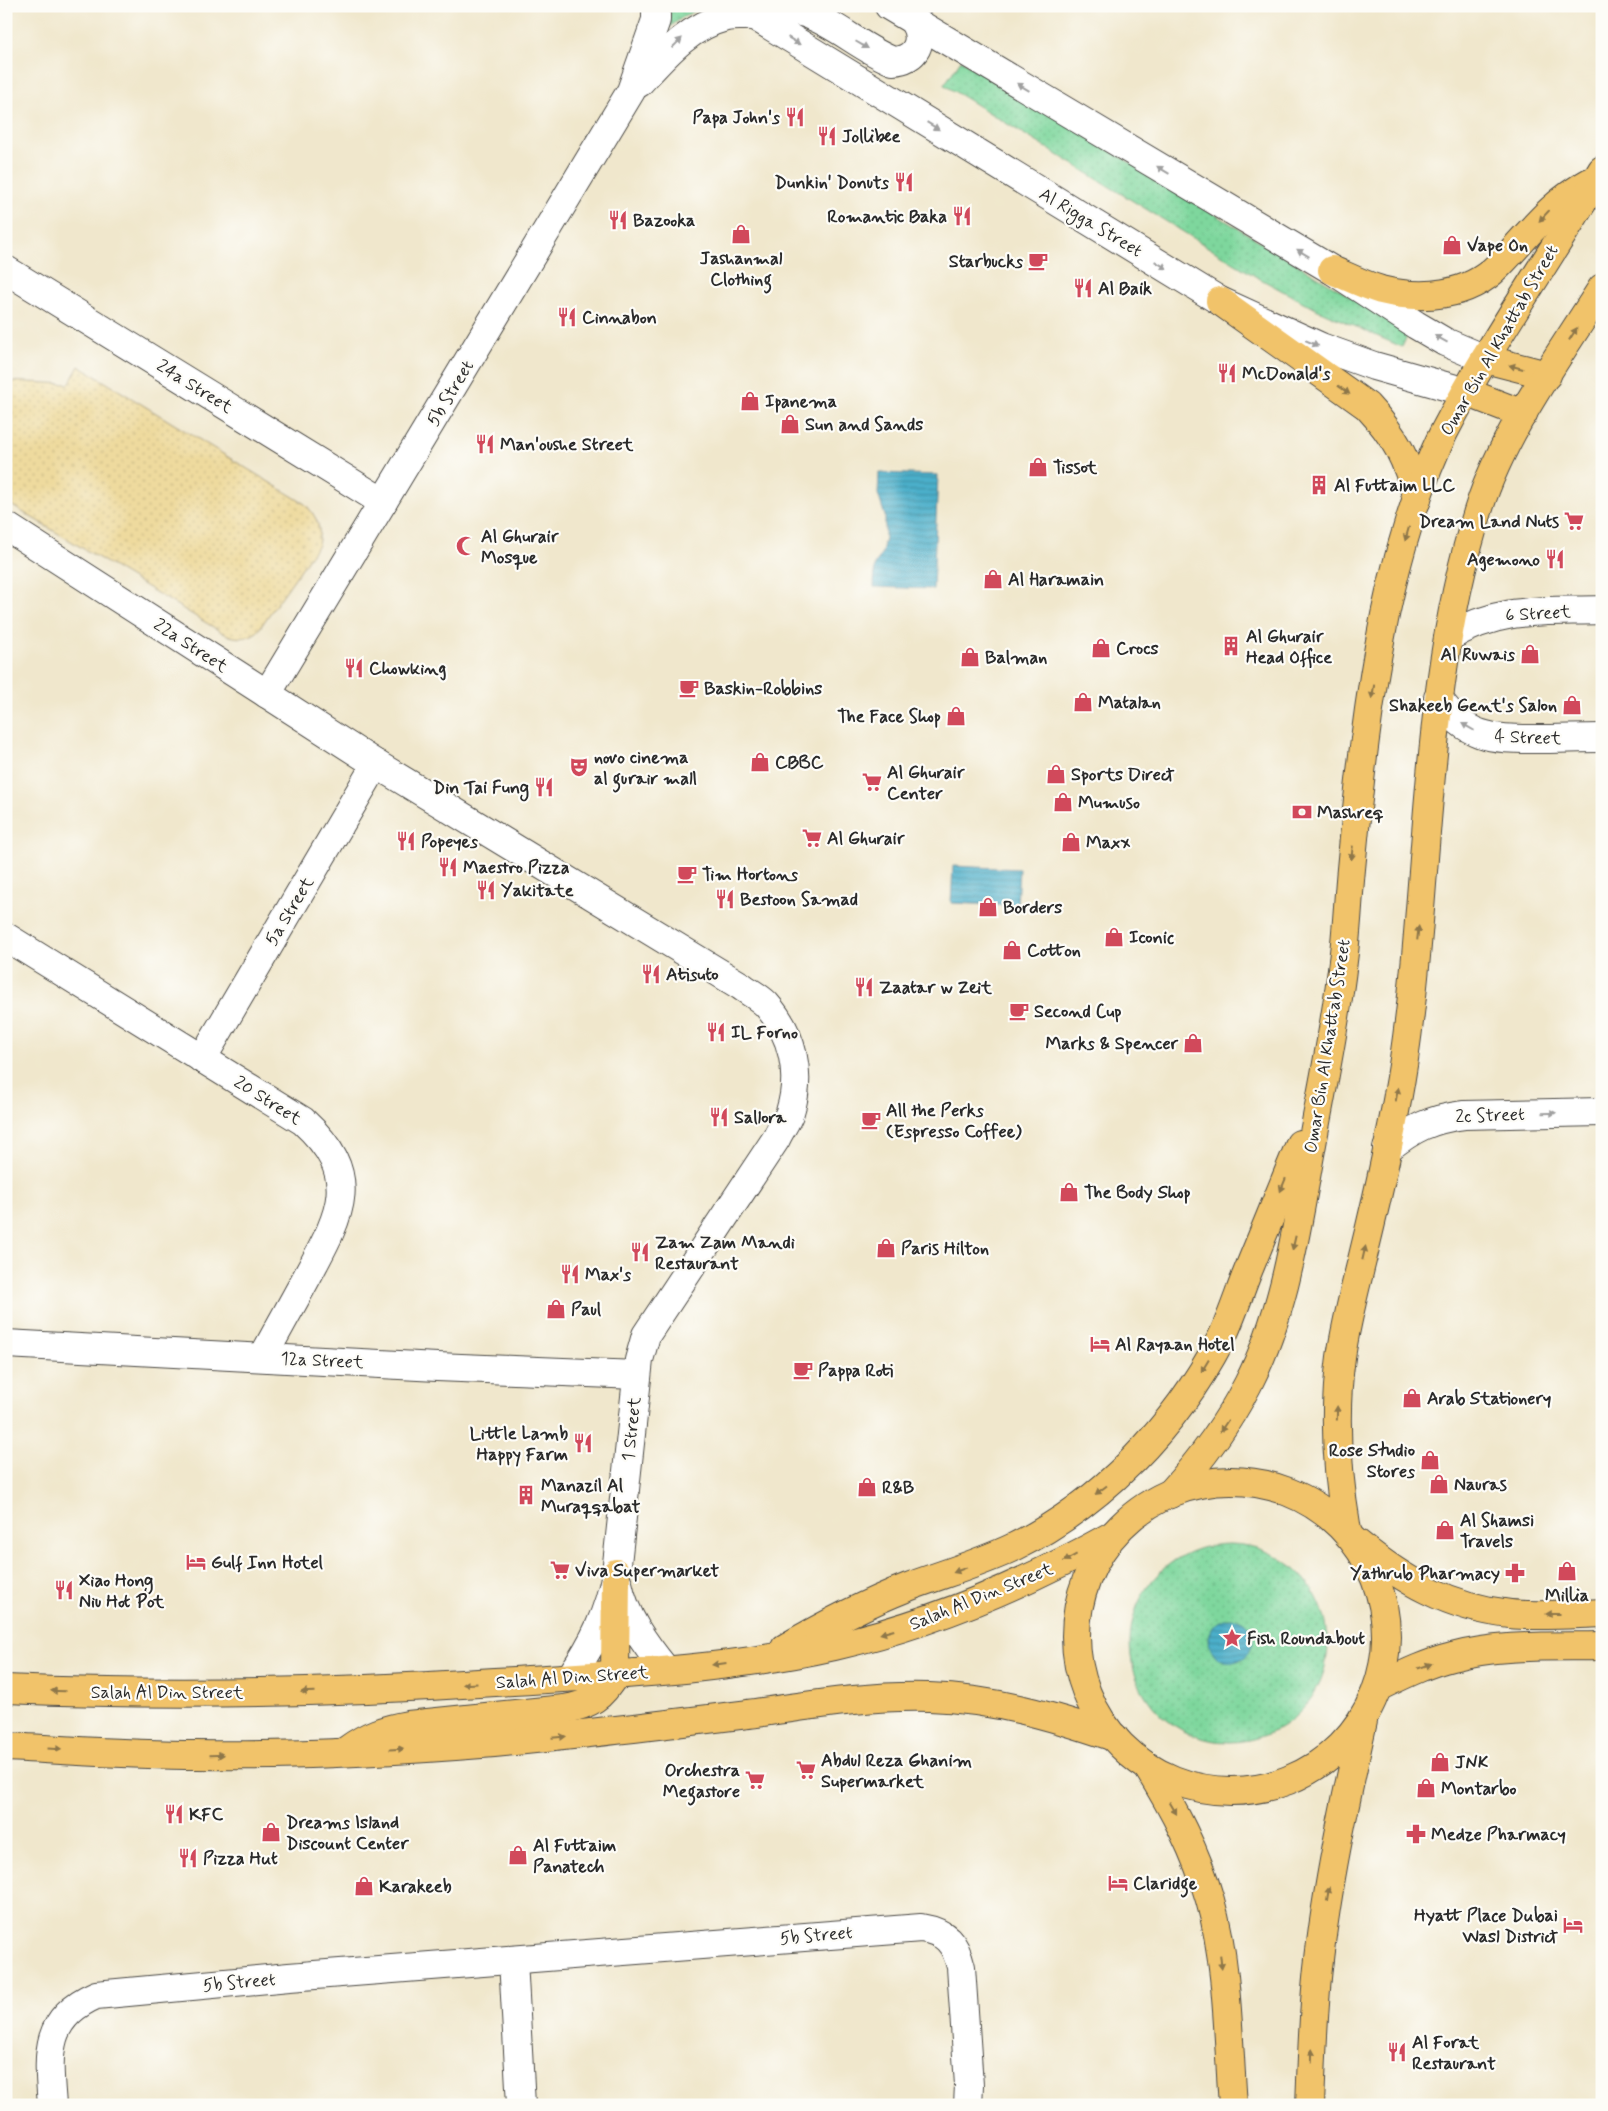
<svg xmlns="http://www.w3.org/2000/svg" width="1608" height="2111" font-family="Mynerve,sans-serif">
  <defs>
    <pattern id="green-dots" width="8" height="8" patternUnits="userSpaceOnUse" patternTransform="scale(1.25)"><rect width="8" height="8" fill="#7ed79d"/><path d="M2 2h.1M6 6h.1" fill="none" stroke="#6db987" stroke-width="1.8" stroke-linecap="round"/></pattern>
    <pattern id="sand-dots" width="8" height="8" patternUnits="userSpaceOnUse" patternTransform="scale(1.25)"><rect width="8" height="8" fill="#eeda9e"/><path d="M2 2h.1M6 6h.1" fill="none" stroke="#cb8" stroke-width="1.8" stroke-linecap="round"/></pattern>
    <pattern id="water-rules" width="6" height="5" patternUnits="userSpaceOnUse" patternTransform="scale(1.25)"><rect width="6" height="5" fill="#4bafca"/><path d="M0 2.5h6" fill="none" stroke="#3f8fa4"/></pattern>
  </defs>
  <rect width="100%" height="100%" fill="#fdfcf7"/>
  <filter id="ink" filterUnits="userSpaceOnUse"><feTurbulence type="fractalNoise" baseFrequency=".02" numOctaves="2"/><feDisplacementMap in="SourceGraphic" scale="10" xChannelSelector="R" yChannelSelector="G"/><feConvolveMatrix kernelMatrix="1 2 1 2 8 2 1 2 1" color-interpolation-filters="sRGB"/></filter>
  <filter id="wash" filterUnits="userSpaceOnUse"><feTurbulence type="fractalNoise" baseFrequency=".0096" numOctaves="4" result="noise"/><feDisplacementMap in="SourceGraphic" scale="20" xChannelSelector="R" yChannelSelector="G"/><feGaussianBlur stdDeviation="1.12" result="paint"/><feColorMatrix in="noise" values="0 0 0 0 0 0 0 0 0 0 0 0 0 0 0 0 0 1.4 0 .05"/><feComposite in="paint" operator="in"/></filter>
  <g filter="url(#wash)">
    <rect width="100%" height="100%" fill="#f0e7cc"/>
    <g fill="url(#green-dots)" stroke="#548164">
      <polygon points="670,6 690,6 696,10 683,17 667,29"/>
      <polygon points="961,60 1409,332 1402,347 1318,310 1255,276 944,85"/>
      <circle cx="1229" cy="1643" r="99"/>
    </g>
    <path fill="url(#sand-dots)" stroke="#8c8264" d="M79,366L305,504C317,517 322,527 318,545L257,632C246,640 235,639 223,633L6,502V381L69,384Z"/>
    <g fill="url(#water-rules)" stroke="#3b6d7a">
      <polygon points="879,473 938,475 933,589 874,587 875,565 882,553 885,537 885,516 878,494"/>
      <polygon points="953,866 1019,869 1017,906 951,903"/>
      <circle cx="1231" cy="1640" r="22"/>
    </g>
  </g>
  <g filter="url(#ink)">
    <g fill="none" stroke-linecap="round" stroke-linejoin="round">
      <defs>
        <g id="minor">
          <polyline points="738,6 1220,301 1321,347 1374,366 1466,392"/>
          <polyline points="889,6 1332,270 1416,325 1445,342 1485,359"/>
          <path d="M639,83C665,55 688,27 726,17C735,15 744,17 753,15C772,12 785,7 805,13C837,24 862,49 893,61C916,60 925,41 914,22"/>
          <polyline points="6,270 383,502"/>
          <path d="M6,526L376,764L741,986C749,992 759,997 766,1004C793,1034 802,1074 790,1112C787,1121 780,1130 776,1139L646,1335L639,1360L616,1573C608,1614 594,1642 571,1676"/>
          <path d="M1449,637C1501,606 1543,612 1602,610"/>
          <polyline points="267,694 631,91 656,20 656,6"/>
          <path d="M1438,698C1466,738 1490,739 1536,739C1558,739 1580,738 1602,738"/>
          <path d="M6,937L303,1121C362,1175 342,1212 309,1273C294,1301 278,1329 263,1357"/>
          <polyline points="202,1059 376,764"/>
          <path d="M1387,1149C1413,1128 1431,1119 1464,1115L1602,1112"/>
          <polyline points="6,1344 437,1367 637,1375"/>
          <path d="M618,1583C625,1617 644,1643 666,1670"/>
          <polyline points="513,1960 521,2105"/>
          <path d="M52,2105C48,2055 43,2018 96,1995L289,1977L921,1928C946,1932 955,1942 961,1967L969,2085L968,2105"/>
        </g>
        <g id="major">
          <path d="M1332,270C1348,277 1364,285 1381,290C1421,300 1468,297 1498,266C1530,234 1548,205 1590,182"/>
          <path d="M1220,301L1367,406C1395,436 1408,460 1417,500"/>
          <polyline points="1485,359 1547,375"/>
          <polyline points="1466,392 1523,414"/>
          <circle cx="1231" cy="1636" r="155"/>
          <path d="M1170,1494C1201,1460 1227,1425 1248,1384C1286,1311 1297,1224 1312,1144C1323,1083 1336,1023 1343,961C1347,931 1348,900 1351,869C1359,785 1368,699 1385,615C1397,558 1418,484 1444,432C1491,341 1550,258 1602,170"/>
          <path d="M1347,1531C1337,1473 1333,1415 1341,1357C1346,1322 1355,1289 1363,1256C1379,1191 1394,1125 1404,1059C1431,876 1422,685 1479,508C1503,432 1560,355 1602,288"/>
          <path d="M1357,1543C1404,1581 1448,1607 1510,1614C1540,1617 1572,1614 1602,1613"/>
          <path d="M785,1648C824,1625 865,1604 908,1587C943,1574 978,1564 1012,1548C1102,1504 1175,1427 1221,1339C1232,1317 1239,1293 1248,1271C1265,1229 1283,1186 1300,1144"/>
          <path d="M1380,1686C1403,1675 1427,1663 1452,1657C1500,1644 1552,1647 1602,1646"/>
          <path d="M6,1689C169,1696 332,1693 495,1682C608,1675 723,1671 834,1646C933,1624 1025,1584 1113,1535"/>
          <path d="M6,1747C70,1750 133,1755 197,1755C295,1757 395,1751 494,1743C581,1735 668,1724 756,1713C813,1705 871,1695 929,1697C993,1699 1053,1716 1114,1737"/>
          <path d="M347,1750C367,1735 385,1729 408,1725L564,1709C590,1705 602,1697 615,1674L616,1573"/>
          <path d="M1147,1766C1174,1810 1196,1851 1210,1900C1228,1963 1228,2039 1233,2105"/>
          <path d="M1310,2105C1312,2059 1313,2013 1318,1968C1327,1885 1345,1803 1363,1721"/>
        </g>
      </defs>
      <use href="#minor" stroke="#494743" stroke-width="30"/>
      <use href="#major" stroke="#494743" stroke-width="30"/>
      <use href="#minor" stroke="#fff" stroke-width="28"/>
      <use href="#major" stroke="#f1c36a" stroke-width="28"/>
    </g>
    <defs><path id="oneway-solid" d="M-6-.8H1V-3.2L6.5 0L1 3.2V.8H-6Z" transform="scale(1.25)"/></defs>
    <g fill="#a0a0a0">
      <use href="#oneway-solid" transform="translate(794 41) rotate(31)"/>
      <use href="#oneway-solid" transform="translate(677 43) rotate(-44)"/>
      <use href="#oneway-solid" transform="translate(862 45) rotate(30)"/>
      <use href="#oneway-solid" transform="translate(1023 87) rotate(-149)"/>
      <use href="#oneway-solid" transform="translate(933 126) rotate(31)"/>
      <use href="#oneway-solid" transform="translate(1163 170) rotate(-149)"/>
      <use href="#oneway-solid" transform="translate(1303 253) rotate(-149)"/>
      <use href="#oneway-solid" transform="translate(1161 265) rotate(31)"/>
      <use href="#oneway-solid" transform="translate(1441 339) rotate(-151)"/>
      <use href="#oneway-solid" transform="translate(1312 343) rotate(23)"/>
      <use href="#oneway-solid" transform="translate(1468 727) rotate(-150)"/>
      <use href="#oneway-solid" transform="translate(1549 1113) rotate(-1)"/>
    </g>
    <g fill="#8e774a">
      <use href="#oneway-solid" transform="translate(1544 216) rotate(133)"/>
      <use href="#oneway-solid" transform="translate(1573 334) rotate(-58)"/>
      <use href="#oneway-solid" transform="translate(1516 367) rotate(-165)"/>
      <use href="#oneway-solid" transform="translate(1344 390) rotate(36)"/>
      <use href="#oneway-solid" transform="translate(1407 534) rotate(106)"/>
      <use href="#oneway-solid" transform="translate(1373 692) rotate(99)"/>
      <use href="#oneway-solid" transform="translate(1352 853) rotate(96)"/>
      <use href="#oneway-solid" transform="translate(1418 933) rotate(-84)"/>
      <use href="#oneway-solid" transform="translate(1397 1094) rotate(-80)"/>
      <use href="#oneway-solid" transform="translate(1283 1185) rotate(112)"/>
      <use href="#oneway-solid" transform="translate(1294 1243) rotate(103)"/>
      <use href="#oneway-solid" transform="translate(1364 1253) rotate(-77)"/>
      <use href="#oneway-solid" transform="translate(1205 1366) rotate(121)"/>
      <use href="#oneway-solid" transform="translate(1337 1413) rotate(-89)"/>
      <use href="#oneway-solid" transform="translate(1224 1426) rotate(123)"/>
      <use href="#oneway-solid" transform="translate(1101 1490) rotate(143)"/>
      <use href="#oneway-solid" transform="translate(1070 1558) rotate(152)"/>
      <use href="#oneway-solid" transform="translate(960 1570) rotate(159)"/>
      <use href="#oneway-solid" transform="translate(1553 1614) rotate(180)"/>
      <use href="#oneway-solid" transform="translate(887 1632) rotate(165)"/>
      <use href="#oneway-solid" transform="translate(719 1664) rotate(173)"/>
      <use href="#oneway-solid" transform="translate(1425 1666) rotate(-19)"/>
      <use href="#oneway-solid" transform="translate(470 1684) rotate(176)"/>
      <use href="#oneway-solid" transform="translate(58 1691) rotate(-179)"/>
      <use href="#oneway-solid" transform="translate(308 1692) rotate(179)"/>
      <use href="#oneway-solid" transform="translate(559 1737) rotate(-5)"/>
      <use href="#oneway-solid" transform="translate(55 1749) rotate(3)"/>
      <use href="#oneway-solid" transform="translate(397 1749) rotate(-4)"/>
      <use href="#oneway-solid" transform="translate(217 1755) rotate(-1)"/>
      <use href="#oneway-solid" transform="translate(1173 1808) rotate(60)"/>
      <use href="#oneway-solid" transform="translate(1328 1894) rotate(-81)"/>
      <use href="#oneway-solid" transform="translate(1221 1962) rotate(84)"/>
      <use href="#oneway-solid" transform="translate(1312 2056) rotate(-88)"/>
    </g>
  </g>
  <defs>
    <symbol id="restaurant-bare" viewBox="-9 -9 18 18"><path d="M-5-6h1v4h1v-4h1v4h1v-4h1v5L-1.5 .5V6h-2V.5L-5-1ZM5-6V6H3V1.5H1.5Q1.5-4 5-6Z" fill="#d1495b" stroke="#fdfcf7" stroke-width="2.5" paint-order="stroke"/></symbol>
    <symbol id="shop-bare" viewBox="-9 -9 18 18"><path d="M-5-2.5h2.3a2.7 3.5 0 0 1 5.4 0H5L5.5 6h-11ZM-1.5-2.5h3a1.5 2.3 0 0 0-3 0Z" fill="#d1495b" stroke="#fdfcf7" stroke-width="2.5" paint-order="stroke"/></symbol>
    <symbol id="cafe-bare" viewBox="-9 -9 18 18"><path d="M-5.5-4.5H6V0H3Q3 3.5 0 3.5H-2.5Q-5.5 3.5-5.5 0ZM3-3.2v2h1.7v-2ZM-6 4.5H4V6H-6Z" fill="#d1495b" stroke="#fdfcf7" stroke-width="2.5" paint-order="stroke"/></symbol>
    <symbol id="building-bare" viewBox="-9 -9 18 18"><path d="M-4-6H4V6H1V3H-1V6H-4ZM-2.5-4.3h1.7v1.8h-1.7ZM.8-4.3h1.7v1.8H.8ZM-2.5-1h1.7V.8h-1.7ZM.8-1h1.7V.8H.8Z" fill="#d1495b" stroke="#fdfcf7" stroke-width="2.5" paint-order="stroke"/></symbol>
    <symbol id="supermarket-bare" viewBox="-9 -9 18 18"><path d="M-6-5.5h2.5l.6 2H6L4.5 2H-2.5L-4.4-4H-6ZM-1.5 3.2a1.3 1.3 0 1 0 .1 0ZM3 3.2a1.3 1.3 0 1 0 .1 0Z" fill="#d1495b" stroke="#fdfcf7" stroke-width="2.5" paint-order="stroke"/></symbol>
    <symbol id="mosque-bare" viewBox="-9 -9 18 18"><path d="M3.5-4.9A6 6 0 1 0 3.5 4.9A5 5 0 1 1 3.5-4.9Z" fill="#d1495b" stroke="#fdfcf7" stroke-width="2.5" paint-order="stroke"/></symbol>
    <symbol id="theatre-bare" viewBox="-9 -9 18 18"><path d="M-5-5.5Q0-4 5-5.5V0Q5 5 0 6Q-5 5-5 0ZM-3.3-2.5H-1v1.5H-3.3ZM1-2.5H3.3v1.5H1ZM-2.8 1Q0 5.5 2.8 1Z" fill="#d1495b" stroke="#fdfcf7" stroke-width="2.5" paint-order="stroke"/></symbol>
    <symbol id="bank-bare" viewBox="-9 -9 18 18"><path d="M-6-4H6V4H-6ZM0-2.3a2.3 2.3 0 1 0 0 4.6a2.3 2.3 0 1 0 0-4.6Z" fill="#d1495b" stroke="#fdfcf7" stroke-width="2.5" paint-order="stroke"/></symbol>
    <symbol id="hotel-bare" viewBox="-9 -9 18 18"><path d="M-6-4.5h1.5V1H6V5H4.5V3h-9V5H-6ZM-4 0a1.8 1.8 0 1 1 3.6 0ZM.5 0V-2.5h3Q6-2.5 6 0Z" fill="#d1495b" stroke="#fdfcf7" stroke-width="2.5" paint-order="stroke"/></symbol>
    <symbol id="pharmacy-bare" viewBox="-9 -9 18 18"><path d="M-2-6h4v4h4v4h-4v4h-4v-4h-4v-4h4Z" fill="#d1495b" stroke="#fdfcf7" stroke-width="2.5" paint-order="stroke"/></symbol>
    <symbol id="sight-bare" viewBox="-9 -9 18 18"><path d="M0-6L1.8-2.2L6-1.7L2.9 1.2L3.7 5.4L0 3.3L-3.7 5.4L-2.9 1.2L-6-1.7L-1.8-2.2Z" fill="#d1495b" stroke="#fdfcf7" stroke-width="2.5" paint-order="stroke"/></symbol>
  </defs>
  <g fill-rule="evenodd">
    <use href="#restaurant-bare" x="781" y="103" width="28" height="28"/>
    <use href="#restaurant-bare" x="813" y="122" width="28" height="28"/>
    <use href="#restaurant-bare" x="890" y="168" width="28" height="28"/>
    <use href="#restaurant-bare" x="948" y="202" width="28" height="28"/>
    <use href="#restaurant-bare" x="604" y="206" width="28" height="28"/>
    <use href="#shop-bare" x="727" y="220" width="28" height="28"/>
    <use href="#shop-bare" x="1438" y="231" width="28" height="28"/>
    <use href="#cafe-bare" x="1024" y="247" width="28" height="28"/>
    <use href="#restaurant-bare" x="1069" y="274" width="28" height="28"/>
    <use href="#restaurant-bare" x="553" y="303" width="28" height="28"/>
    <use href="#restaurant-bare" x="1213" y="359" width="28" height="28"/>
    <use href="#shop-bare" x="736" y="387" width="28" height="28"/>
    <use href="#shop-bare" x="776" y="410" width="28" height="28"/>
    <use href="#restaurant-bare" x="471" y="430" width="28" height="28"/>
    <use href="#shop-bare" x="1024" y="453" width="28" height="28"/>
    <use href="#building-bare" x="1305" y="471" width="28" height="28"/>
    <use href="#supermarket-bare" x="1560" y="507" width="28" height="28"/>
    <use href="#mosque-bare" x="452" y="532" width="28" height="28"/>
    <use href="#restaurant-bare" x="1541" y="545" width="28" height="28"/>
    <use href="#shop-bare" x="979" y="565" width="28" height="28"/>
    <use href="#building-bare" x="1217" y="632" width="28" height="28"/>
    <use href="#shop-bare" x="1087" y="634" width="28" height="28"/>
    <use href="#shop-bare" x="1516" y="640" width="28" height="28"/>
    <use href="#shop-bare" x="956" y="643" width="28" height="28"/>
    <use href="#restaurant-bare" x="340" y="654" width="28" height="28"/>
    <use href="#cafe-bare" x="675" y="674" width="28" height="28"/>
    <use href="#shop-bare" x="1069" y="688" width="28" height="28"/>
    <use href="#shop-bare" x="1558" y="691" width="28" height="28"/>
    <use href="#shop-bare" x="942" y="702" width="28" height="28"/>
    <use href="#shop-bare" x="746" y="748" width="28" height="28"/>
    <use href="#theatre-bare" x="565" y="753" width="28" height="28"/>
    <use href="#shop-bare" x="1042" y="760" width="28" height="28"/>
    <use href="#supermarket-bare" x="858" y="768" width="28" height="28"/>
    <use href="#restaurant-bare" x="530" y="773" width="28" height="28"/>
    <use href="#shop-bare" x="1049" y="788" width="28" height="28"/>
    <use href="#bank-bare" x="1288" y="798" width="28" height="28"/>
    <use href="#supermarket-bare" x="798" y="824" width="28" height="28"/>
    <use href="#restaurant-bare" x="392" y="827" width="28" height="28"/>
    <use href="#shop-bare" x="1057" y="828" width="28" height="28"/>
    <use href="#restaurant-bare" x="434" y="853" width="28" height="28"/>
    <use href="#cafe-bare" x="673" y="860" width="28" height="28"/>
    <use href="#restaurant-bare" x="472" y="876" width="28" height="28"/>
    <use href="#restaurant-bare" x="711" y="885" width="28" height="28"/>
    <use href="#shop-bare" x="974" y="893" width="28" height="28"/>
    <use href="#shop-bare" x="1100" y="923" width="28" height="28"/>
    <use href="#shop-bare" x="998" y="936" width="28" height="28"/>
    <use href="#restaurant-bare" x="637" y="960" width="28" height="28"/>
    <use href="#restaurant-bare" x="850" y="973" width="28" height="28"/>
    <use href="#cafe-bare" x="1005" y="997" width="28" height="28"/>
    <use href="#restaurant-bare" x="702" y="1018" width="28" height="28"/>
    <use href="#shop-bare" x="1179" y="1029" width="28" height="28"/>
    <use href="#restaurant-bare" x="705" y="1103" width="28" height="28"/>
    <use href="#cafe-bare" x="857" y="1106" width="28" height="28"/>
    <use href="#shop-bare" x="1055" y="1178" width="28" height="28"/>
    <use href="#shop-bare" x="872" y="1234" width="28" height="28"/>
    <use href="#restaurant-bare" x="626" y="1238" width="28" height="28"/>
    <use href="#restaurant-bare" x="556" y="1260" width="28" height="28"/>
    <use href="#shop-bare" x="542" y="1295" width="28" height="28"/>
    <use href="#hotel-bare" x="1086" y="1330" width="28" height="28"/>
    <use href="#cafe-bare" x="789" y="1356" width="28" height="28"/>
    <use href="#shop-bare" x="1398" y="1384" width="28" height="28"/>
    <use href="#restaurant-bare" x="569" y="1429" width="28" height="28"/>
    <use href="#shop-bare" x="1416" y="1446" width="28" height="28"/>
    <use href="#shop-bare" x="1425" y="1470" width="28" height="28"/>
    <use href="#shop-bare" x="853" y="1473" width="28" height="28"/>
    <use href="#building-bare" x="512" y="1481" width="28" height="28"/>
    <use href="#shop-bare" x="1431" y="1516" width="28" height="28"/>
    <use href="#hotel-bare" x="182" y="1548" width="28" height="28"/>
    <use href="#supermarket-bare" x="546" y="1556" width="28" height="28"/>
    <use href="#shop-bare" x="1553" y="1557" width="28" height="28"/>
    <use href="#pharmacy-bare" x="1501" y="1559" width="28" height="28"/>
    <use href="#restaurant-bare" x="50" y="1576" width="28" height="28"/>
    <use href="#sight-bare" x="1218" y="1624" width="28" height="28"/>
    <use href="#shop-bare" x="1426" y="1748" width="28" height="28"/>
    <use href="#supermarket-bare" x="792" y="1756" width="28" height="28"/>
    <use href="#supermarket-bare" x="741" y="1766" width="28" height="28"/>
    <use href="#shop-bare" x="1412" y="1774" width="28" height="28"/>
    <use href="#restaurant-bare" x="160" y="1800" width="28" height="28"/>
    <use href="#shop-bare" x="257" y="1818" width="28" height="28"/>
    <use href="#pharmacy-bare" x="1402" y="1820" width="28" height="28"/>
    <use href="#shop-bare" x="504" y="1841" width="28" height="28"/>
    <use href="#restaurant-bare" x="174" y="1844" width="28" height="28"/>
    <use href="#hotel-bare" x="1104" y="1869" width="28" height="28"/>
    <use href="#shop-bare" x="350" y="1872" width="28" height="28"/>
    <use href="#hotel-bare" x="1559" y="1911" width="28" height="28"/>
    <use href="#restaurant-bare" x="1383" y="2038" width="28" height="28"/>
  </g>
  <g text-anchor="middle" stroke-width="4.5" stroke-linejoin="round" paint-order="stroke">
    <g font-size="18" font-weight="bold" fill="#2b2b2b" stroke="#fdfcf7" text-anchor="start">
      <text x="780" y="123" text-anchor="end">Papa John's</text>
      <text x="842" y="142">Jollibee</text>
      <text x="889" y="188" text-anchor="end">Dunkin' Donuts</text>
      <text x="947" y="222" text-anchor="end">Romantic Baka</text>
      <text x="633" y="226">Bazooka</text>
      <text x="1467" y="251">Vape On</text>
      <text x="741" y="264" text-anchor="middle">Jashanmal<tspan x="741" dy="21">Clothing</tspan></text>
      <text x="1023" y="267" text-anchor="end">Starbucks</text>
      <text x="1098" y="294">Al Baik</text>
      <text x="582" y="323">Cinnabon</text>
      <text x="1242" y="379">McDonald's</text>
      <text x="765" y="407">Ipanema</text>
      <text x="805" y="430">Sun and Sands</text>
      <text x="500" y="450">Man'oushe Street</text>
      <text x="1053" y="473">Tissot</text>
      <text x="1334" y="491">Al Futtaim LLC</text>
      <text x="1559" y="527" text-anchor="end">Dream Land Nuts</text>
      <text x="481" y="542">Al Ghurair<tspan x="481" dy="21">Mosque</tspan></text>
      <text x="1540" y="565" text-anchor="end">Agemono</text>
      <text x="1008" y="585">Al Haramain</text>
      <text x="1246" y="642">Al Ghurair<tspan x="1246" dy="21">Head Office</tspan></text>
      <text x="1116" y="654">Crocs</text>
      <text x="1515" y="660" text-anchor="end">Al Ruwais</text>
      <text x="985" y="663">Balman</text>
      <text x="369" y="674">Chowking</text>
      <text x="704" y="694">Baskin-Robbins</text>
      <text x="1098" y="708">Matalan</text>
      <text x="1557" y="711" text-anchor="end">Shakeeb Gent's Salon</text>
      <text x="941" y="722" text-anchor="end">The Face Shop</text>
      <text x="594" y="763">novo cinema<tspan x="594" dy="21">al gurair mall</tspan></text>
      <text x="775" y="768">CBBC</text>
      <text x="887" y="778">Al Ghurair<tspan x="887" dy="21">Center</tspan></text>
      <text x="1071" y="780">Sports Direct</text>
      <text x="529" y="793" text-anchor="end">Din Tai Fung</text>
      <text x="1078" y="808">Mumuso</text>
      <text x="1317" y="818">Mashreq</text>
      <text x="827" y="844">Al Ghurair</text>
      <text x="421" y="847">Popeyes</text>
      <text x="1086" y="848">Maxx</text>
      <text x="463" y="873">Maestro Pizza</text>
      <text x="702" y="880">Tim Hortons</text>
      <text x="501" y="896">Yakitate</text>
      <text x="740" y="905">Bestoon Samad</text>
      <text x="1003" y="913">Borders</text>
      <text x="1129" y="943">Iconic</text>
      <text x="1027" y="956">Cotton</text>
      <text x="666" y="980">Atisuto</text>
      <text x="879" y="993">Zaatar w Zeit</text>
      <text x="1034" y="1017">Second Cup</text>
      <text x="731" y="1038">IL Forno</text>
      <text x="1178" y="1049" text-anchor="end">Marks &amp; Spencer</text>
      <text x="886" y="1116">All the Perks<tspan x="886" dy="21">(Espresso Coffee)</tspan></text>
      <text x="734" y="1123">Sallora</text>
      <text x="1084" y="1198">The Body Shop</text>
      <text x="655" y="1248">Zam Zam Mandi<tspan x="655" dy="21">Restaurant</tspan></text>
      <text x="901" y="1254">Paris Hilton</text>
      <text x="585" y="1280">Max's</text>
      <text x="571" y="1315">Paul</text>
      <text x="1115" y="1350">Al Rayaan Hotel</text>
      <text x="818" y="1376">Pappa Roti</text>
      <text x="1427" y="1404">Arab Stationery</text>
      <text x="568" y="1439" text-anchor="end">Little Lamb<tspan x="568" dy="21">Happy Farm</tspan></text>
      <text x="1415" y="1456" text-anchor="end">Rose Studio<tspan x="1415" dy="21">Stores</tspan></text>
      <text x="1454" y="1490">Nauras</text>
      <text x="541" y="1491">Manazil Al<tspan x="541" dy="21">Muraqqabat</tspan></text>
      <text x="882" y="1493">R&amp;B</text>
      <text x="1460" y="1526">Al Shamsi<tspan x="1460" dy="21">Travels</tspan></text>
      <text x="211" y="1568">Gulf Inn Hotel</text>
      <text x="575" y="1576">Viva Supermarket</text>
      <text x="1500" y="1579" text-anchor="end">Yathrub Pharmacy</text>
      <text x="79" y="1586">Xiao Hong<tspan x="79" dy="21">Niu Hot Pot</tspan></text>
      <text x="1567" y="1601" text-anchor="middle">Millia</text>
      <text x="1247" y="1644">Fish Roundabout</text>
      <text x="821" y="1766">Abdul Reza Ghanim<tspan x="821" dy="21">Supermarket</tspan></text>
      <text x="1455" y="1768">JNK</text>
      <text x="740" y="1776" text-anchor="end">Orchestra<tspan x="740" dy="21">Megastore</tspan></text>
      <text x="1441" y="1794">Montarbo</text>
      <text x="189" y="1820">KFC</text>
      <text x="286" y="1828">Dreams Island<tspan x="286" dy="21">Discount Center</tspan></text>
      <text x="1431" y="1840">Medze Pharmacy</text>
      <text x="533" y="1851">Al Futtaim<tspan x="533" dy="21">Panatech</tspan></text>
      <text x="203" y="1864">Pizza Hut</text>
      <text x="1133" y="1889">Claridge</text>
      <text x="379" y="1892">Karakeeb</text>
      <text x="1558" y="1921" text-anchor="end">Hyatt Place Dubai<tspan x="1558" dy="21">Wasl District</tspan></text>
      <text x="1412" y="2048">Al Forat<tspan x="1412" dy="21">Restaurant</tspan></text>
    </g>
    <g font-size="18" fill="#2b2b2b" stroke="#fdfcf7">
      <text transform="translate(1091 222) rotate(31)" y="6">Al Rigga Street</text>
      <text transform="translate(1499 340) rotate(-60)" y="6">Omar Bin Al Khattab Street</text>
      <text transform="translate(195 386) rotate(32)" y="6">24a Street</text>
      <text transform="translate(450 393) rotate(-59)" y="6">5b Street</text>
      <text transform="translate(1538 613) rotate(-3)" y="6">6 Street</text>
      <text transform="translate(191 645) rotate(33)" y="6">22a Street</text>
      <text transform="translate(1528 737) rotate(2)" y="6">4 Street</text>
      <text transform="translate(289 911) rotate(-59)" y="6">5a Street</text>
      <text transform="translate(1327 1046) rotate(-81)" y="6">Omar Bin Al Khattab Street</text>
      <text transform="translate(268 1100) rotate(32)" y="6">20 Street</text>
      <text transform="translate(1490 1115) rotate(-2)" y="6">2c Street</text>
      <text transform="translate(322 1360) rotate(3)" y="6">12a Street</text>
      <text transform="translate(631 1429) rotate(-84)" y="6">1 Street</text>
      <text transform="translate(981 1596) rotate(-22)" y="6">Salah Al Din Street</text>
      <text transform="translate(572 1677) rotate(-4)" y="6">Salah Al Din Street</text>
      <text x="167" y="1698">Salah Al Din Street</text>
      <text transform="translate(816 1935) rotate(-5)" y="6">5b Street</text>
      <text transform="translate(239 1982) rotate(-5)" y="6">5b Street</text>
    </g>
  </g>
  <rect width="1608" height="2111" fill="none" stroke="#fdfcf7" stroke-width="25"/>
</svg>
